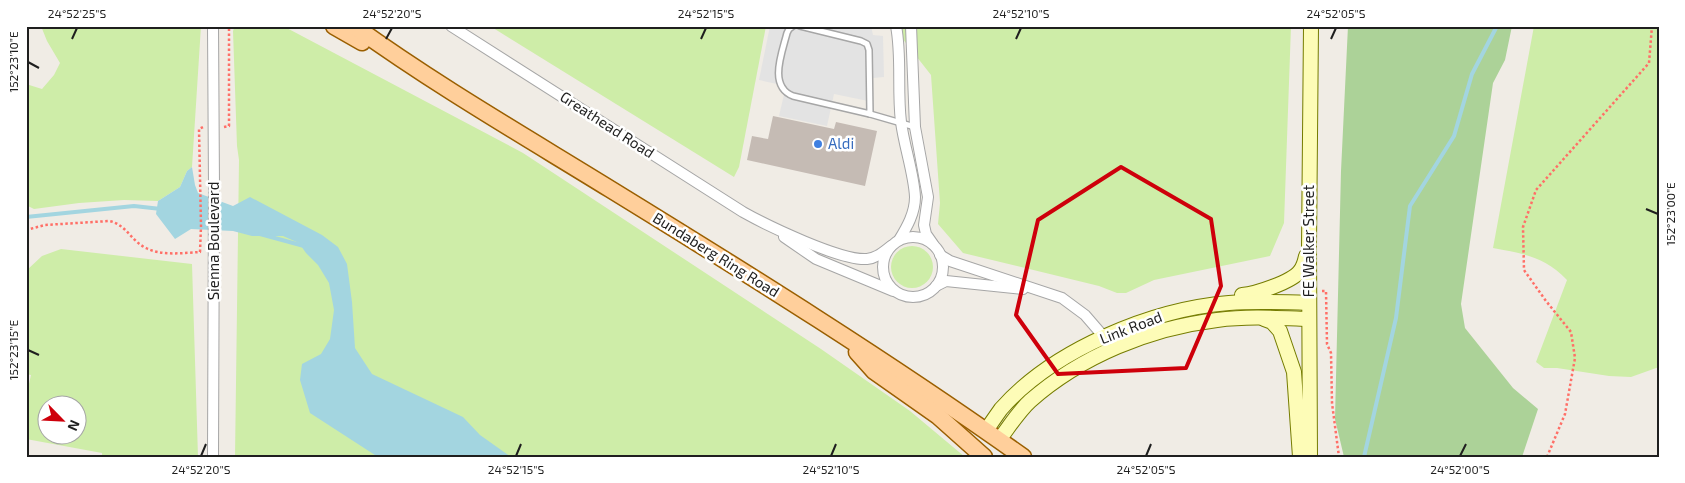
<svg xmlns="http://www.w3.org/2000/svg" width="1685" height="483" font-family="'Exo 2',sans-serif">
  <rect width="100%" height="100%" fill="#f0ece5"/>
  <g fill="#ceeda8" fill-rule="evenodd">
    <polygon points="41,26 201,26 192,167 187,171 180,187 158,201 124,200 79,203 34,209 26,205 26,84 42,89 54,75 60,63 47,41"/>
    <polygon points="235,26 283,26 523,153 821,349 910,411 965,457 235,457 239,160 237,146 233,31"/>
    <polygon points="490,26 766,26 739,167 734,177"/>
    <polygon points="891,26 1291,26 1284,223 1270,256 1154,280 1126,293 1117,293 1099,286 963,253 938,224 940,203 931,75 902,38"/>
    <path d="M1534,26H1659V367L1631,377L1609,376L1557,368H1544L1536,362L1567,280C1544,256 1524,254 1493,248Z"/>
    <circle cx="912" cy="267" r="21"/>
    <path d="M61,249L192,264L198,457H102V453L26,439V397L31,375L26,374V271L42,256ZM48,406H78V436H48Z"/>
  </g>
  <polygon fill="#acd298" points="1348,26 1512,26 1505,60 1493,83 1461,304 1465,328 1513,388 1538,409 1522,457 1344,457 1335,419 1341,171"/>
  <polygon fill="#e3e3e3" points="770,26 871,26 873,35 883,36 884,77 873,78 873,102 834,94 827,126 779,116 786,86 759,80"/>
  <polygon fill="#a3d5e0" points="192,167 195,185 198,193 233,206 250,197 322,235 338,247 347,264 352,302 355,348 372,374 463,417 480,435 511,457 378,457 310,413 300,380 302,364 321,354 330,339 334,310 329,283 318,265 306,253 299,243 283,236 252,236 233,231 191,229 175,239 156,214 158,201 180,187 187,171"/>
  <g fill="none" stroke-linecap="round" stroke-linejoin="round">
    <g stroke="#a3d5e0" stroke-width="4">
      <polyline points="26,217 134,206 161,209"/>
      <polyline points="260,234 304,246"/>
      <polyline points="1364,457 1396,318 1410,206 1454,136 1472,74 1497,26"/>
    </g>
  </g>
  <polygon fill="#c5bbb4" points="773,116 834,129 836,122 877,131 865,186 747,160 752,136 768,139"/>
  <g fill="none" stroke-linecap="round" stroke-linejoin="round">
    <defs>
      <g id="lane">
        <path d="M793,26L789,29L787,33C782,53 768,86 793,96L870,114L869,50L867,44L861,41L800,26"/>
        <polyline points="870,114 915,127"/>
      </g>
      <g id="street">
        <polyline points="213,26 214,188 213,457"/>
        <path d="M451,26L743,212C768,226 841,261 867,259C877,258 883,252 891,246"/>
        <path d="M896,26C902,57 897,90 901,122C904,146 914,174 915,197C915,213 907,227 899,240"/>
        <polyline points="911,26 915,127 928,197 924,225 926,234 933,244"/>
        <polyline points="784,237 816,259 893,291"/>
        <circle cx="913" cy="267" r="30"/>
        <polyline points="940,255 950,261 1062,298 1085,315 1104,337"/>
        <polyline points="936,286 946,281 1023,289"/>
      </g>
      <g id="secondary">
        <path d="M1242,295C1255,294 1292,282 1300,271C1304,266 1305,261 1306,256"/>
        <polyline points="1264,319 1272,322 1280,331 1294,372 1300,457"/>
        <path d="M986,431C991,423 996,416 1001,409C1053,350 1152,309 1229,303C1255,301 1282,302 1309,303"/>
        <path d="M999,440C1009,427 1018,412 1030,401C1081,356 1150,328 1217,320C1248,316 1279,318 1309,319"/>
        <polyline points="1310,457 1309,246 1311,26"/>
      </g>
      <g id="primary">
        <polyline points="334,26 362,42"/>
        <path d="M354,26C436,85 524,136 610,189C750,275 889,362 1023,457"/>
        <polyline points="857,352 874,371 938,416 984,457"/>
      </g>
    </defs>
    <use href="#lane" stroke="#a6a6a6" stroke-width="8"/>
    <use href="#street" stroke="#a6a6a6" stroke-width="12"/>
    <use href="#secondary" stroke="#757c00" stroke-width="16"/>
    <use href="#primary" stroke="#9a5f00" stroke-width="19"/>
    <g stroke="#ff6f67" stroke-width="2.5" stroke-dasharray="2.5 2.5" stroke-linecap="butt">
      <polyline points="224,127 229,126 229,26"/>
      <path d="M26,230L45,225L109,221C126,224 131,241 146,248C161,256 183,253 200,252L201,226L199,129L203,127"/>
      <polyline points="1322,291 1326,291 1327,344 1331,353 1332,403 1339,457"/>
      <polyline points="1547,457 1565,414 1575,358 1571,332 1546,301 1524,270 1523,227 1536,190 1649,63 1652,26"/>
    </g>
    <use href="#lane" stroke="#fff" stroke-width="5"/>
    <use href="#street" stroke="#fff" stroke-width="10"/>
    <use href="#secondary" stroke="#fdfcb7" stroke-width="14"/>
    <use href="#primary" stroke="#ffcf9b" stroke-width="16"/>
  </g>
  <path fill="none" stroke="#ce000b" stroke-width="4" stroke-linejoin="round" d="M1121,167L1211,219L1221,286L1186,368L1058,374L1016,315L1038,220Z"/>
  <path fill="none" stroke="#1f1f1f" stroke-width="2" d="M72,39L77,28M386,39L392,28M701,39L706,28M1016,39L1021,28M1331,39L1336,28M28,62L39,68M1646,209L1658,214M28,350L39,355M201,456L206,444M516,456L521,444M831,456L836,444M1146,456L1151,444M1460,456L1466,444"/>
  <circle fill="#3f7fe0" stroke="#fff" stroke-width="2" cx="818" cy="144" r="5"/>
  <g text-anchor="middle" stroke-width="5" stroke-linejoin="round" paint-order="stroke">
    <g font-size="15" fill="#1f1f1f" stroke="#fff">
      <text transform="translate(607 125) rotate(33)" y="5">Greathead Road</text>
      <text transform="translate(214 241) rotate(-90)" y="5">Sienna Boulevard</text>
      <text transform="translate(1309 241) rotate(-90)" y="5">FE Walker Street</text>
      <text transform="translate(716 255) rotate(32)" y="5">Bundaberg Ring Road</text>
      <text transform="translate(1131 328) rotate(-21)" y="5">Link Road</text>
    </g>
    <g font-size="15" fill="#366cbe" stroke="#fff" text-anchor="start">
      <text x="828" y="149">Aldi</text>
    </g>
  </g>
  <rect width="1685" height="483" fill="none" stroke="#ffffff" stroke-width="55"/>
  <g transform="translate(62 420) rotate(114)"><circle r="24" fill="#ffffff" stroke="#a5a5a5"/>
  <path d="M0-4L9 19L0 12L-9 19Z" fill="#ce000b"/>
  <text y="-8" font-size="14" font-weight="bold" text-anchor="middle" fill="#1f1f1f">N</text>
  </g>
  <rect x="28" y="28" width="1630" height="428" fill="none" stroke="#1f1f1f" stroke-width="2"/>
  <g font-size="12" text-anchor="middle" fill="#1f1f1f">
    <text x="77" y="18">24°52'25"S</text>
    <text x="392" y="18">24°52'20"S</text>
    <text x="706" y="18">24°52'15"S</text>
    <text x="1021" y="18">24°52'10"S</text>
    <text x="1336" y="18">24°52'05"S</text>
    <text transform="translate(14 62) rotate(-90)" y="4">152°23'10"E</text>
    <text transform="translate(1671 214) rotate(-90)" y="4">152°23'00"E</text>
    <text transform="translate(14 350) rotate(-90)" y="4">152°23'15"E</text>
    <text x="201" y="474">24°52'20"S</text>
    <text x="516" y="474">24°52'15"S</text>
    <text x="831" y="474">24°52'10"S</text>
    <text x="1146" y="474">24°52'05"S</text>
    <text x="1460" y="474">24°52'00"S</text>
  </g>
</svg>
